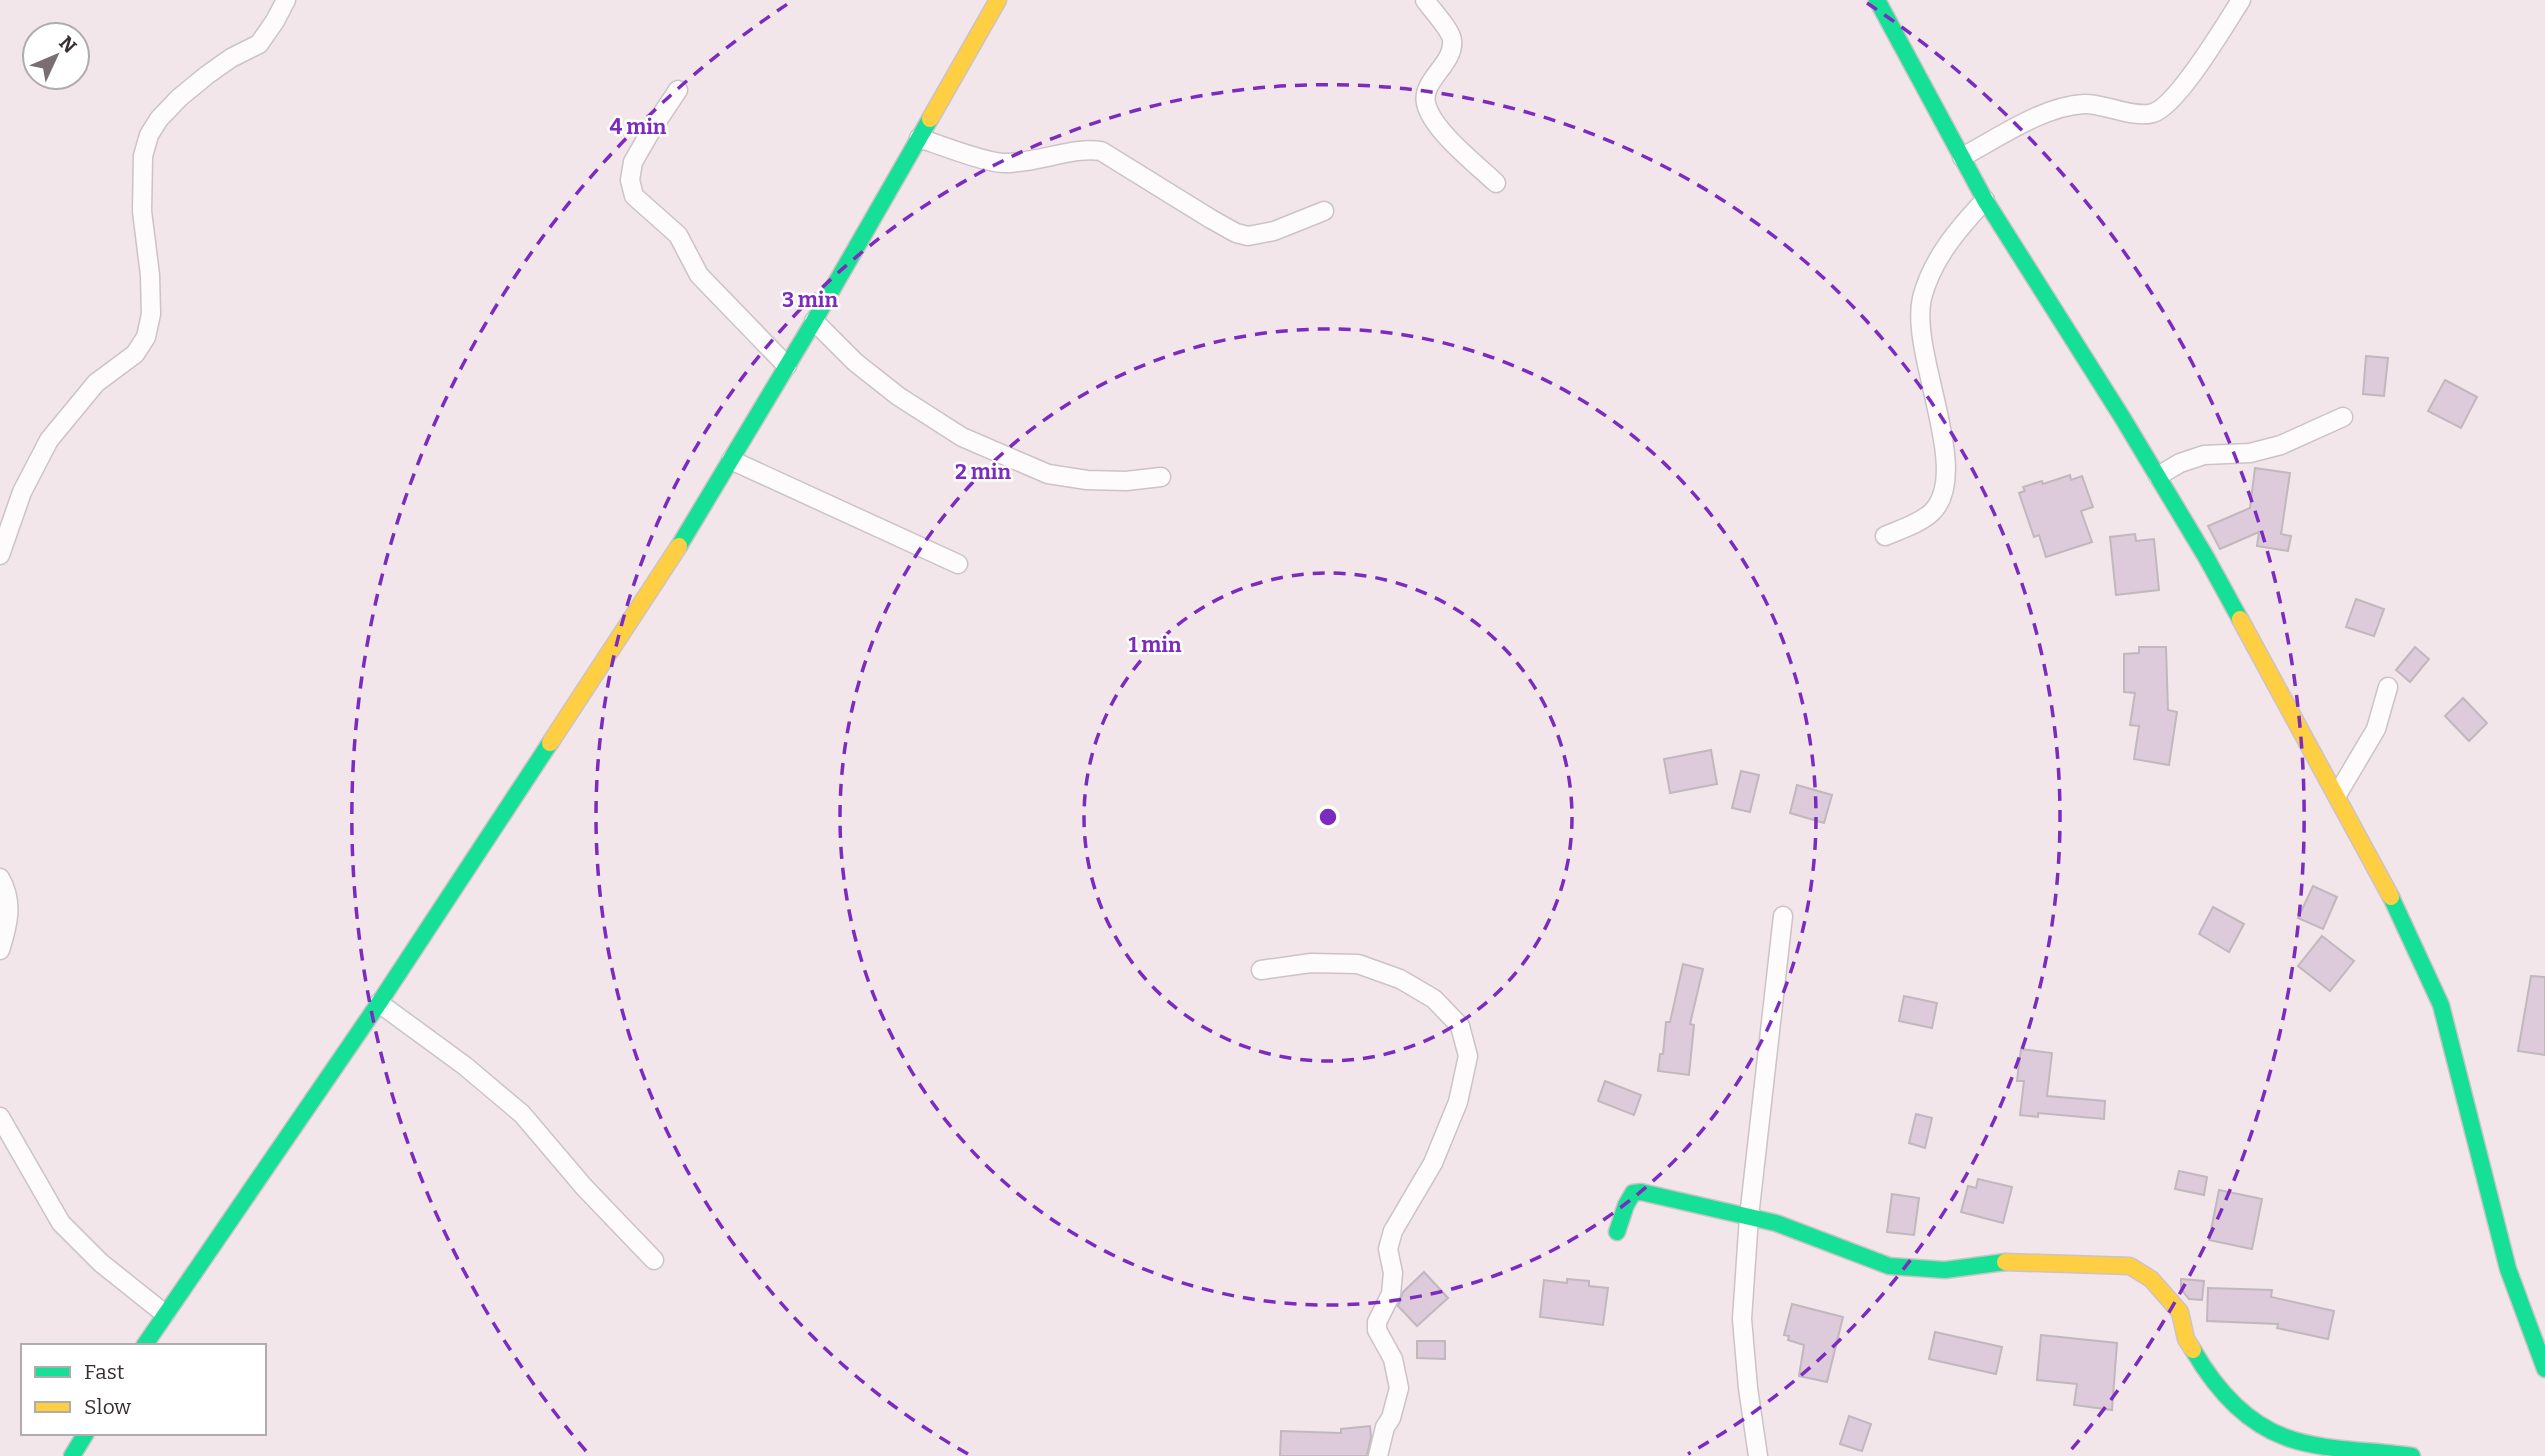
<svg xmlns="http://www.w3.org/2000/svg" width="2545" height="1456" font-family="Bitter,serif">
  <rect width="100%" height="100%" fill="#f2e6ea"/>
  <g fill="#ddcbdb" stroke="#c0b8bc" stroke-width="2">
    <polygon points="2366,356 2388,358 2384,396 2363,394"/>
    <polygon points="2445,380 2477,397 2461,428 2428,411"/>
    <polygon points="2255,468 2290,473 2281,534 2291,536 2288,551 2257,546 2259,532 2220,549 2208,526 2250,508"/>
    <polygon points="2070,475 2071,480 2082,476 2093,507 2081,511 2092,542 2046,557 2039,535 2034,537 2019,493 2025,491 2023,487 2042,481 2043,484"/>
    <polygon points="2135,534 2136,541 2154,539 2159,590 2116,595 2110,537"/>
    <polygon points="2356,599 2384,609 2374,636 2346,627"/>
    <polygon points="2139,647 2166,647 2168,710 2177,712 2169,765 2134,759 2139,726 2130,725 2135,693 2124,692 2124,654 2139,653"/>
    <polygon points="2415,647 2429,659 2410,682 2396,670"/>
    <polygon points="2463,698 2487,723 2469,741 2445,716"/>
    <polygon points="1711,750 1717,784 1670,793 1664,759"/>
    <polygon points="1741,771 1759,775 1750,812 1732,808"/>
    <polygon points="1797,785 1832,795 1824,823 1790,813"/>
    <polygon points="2313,886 2337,897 2323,929 2298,918"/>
    <polygon points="2213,907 2244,924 2229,952 2199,934"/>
    <polygon points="2322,936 2354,961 2330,991 2298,966"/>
    <polygon points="1683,964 1703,969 1690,1024 1694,1025 1689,1075 1658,1071 1660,1054 1663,1054 1666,1022 1670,1022"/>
    <polygon points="2531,976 2545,977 2545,1055 2518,1051"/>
    <polygon points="1904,996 1937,1003 1932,1028 1899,1021"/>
    <polygon points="2021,1049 2052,1053 2047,1096 2105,1101 2104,1119 2038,1113 2038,1117 2020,1115 2024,1081 2017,1081"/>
    <polygon points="1605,1081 1641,1095 1634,1115 1598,1101"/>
    <polygon points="1916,1114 1932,1118 1925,1148 1909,1143"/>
    <polygon points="2179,1171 2207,1177 2204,1195 2175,1189"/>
    <polygon points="1978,1179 2012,1187 2003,1223 1961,1212 1968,1186 1976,1188"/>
    <polygon points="2219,1190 2262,1199 2252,1249 2209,1240"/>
    <polygon points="1892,1194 1919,1198 1914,1235 1887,1232"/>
    <polygon points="1424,1272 1448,1298 1417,1326 1398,1306 1403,1292"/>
    <polygon points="1567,1279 1589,1281 1589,1286 1608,1288 1603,1325 1540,1317 1544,1280 1567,1283"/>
    <polygon points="2181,1279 2204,1281 2202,1300 2189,1299 2181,1289"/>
    <polygon points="2208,1288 2272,1290 2271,1297 2334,1311 2328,1339 2277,1328 2278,1324 2207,1321"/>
    <polygon points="1792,1304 1843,1317 1827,1382 1799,1376 1804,1345 1788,1340 1789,1336 1784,1335"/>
    <polygon points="1935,1332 2002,1347 1996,1374 1929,1359"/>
    <polygon points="2041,1335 2117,1343 2112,1410 2074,1405 2077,1384 2037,1380"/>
    <polygon points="1417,1341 1445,1341 1445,1359 1417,1358"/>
    <polygon points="1849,1416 1871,1424 1862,1451 1840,1444"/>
    <polygon points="1370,1426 1371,1437 1367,1456 1280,1456 1281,1431 1341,1433 1341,1429"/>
  </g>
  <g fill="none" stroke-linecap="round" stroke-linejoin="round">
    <defs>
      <g id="street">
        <path d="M1425,0C1431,9 1451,30 1452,40C1455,64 1421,80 1426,103C1431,129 1476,164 1496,183"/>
        <polyline points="678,90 652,129 633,162 630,180 634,196 678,235 699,275 787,366"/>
        <path d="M919,138C940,145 983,162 1003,163C1034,164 1075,146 1101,151L1211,219L1236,233L1248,236L1274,231L1324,211"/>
        <path d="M1962,157C1998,138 2043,106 2084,104C2103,103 2135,119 2153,113C2178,105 2225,25 2241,0"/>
        <polyline points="814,321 855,362 898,396 962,437 1048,474 1087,480 1126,481 1161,477"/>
        <polyline points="731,460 958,564"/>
        <polyline points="2158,476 2180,463 2204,455 2250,453 2281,445 2343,417"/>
        <path d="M1885,536C1899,530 1921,523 1932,512C1973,472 1909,353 1922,298C1932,259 1958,229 1985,200"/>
        <polyline points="0,555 22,492 49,440 96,383 135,354 146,337 151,314 150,275 142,211 143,156 149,135 159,119 179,98 207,75 231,58 259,44 275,21 286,0"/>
        <polyline points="2337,795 2376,729 2388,687"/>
        <path d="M0,878C14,902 8,925 0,950"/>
        <polyline points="1261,970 1311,963 1358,964 1400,979 1434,999 1460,1026 1468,1056 1458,1102 1433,1163 1393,1231 1388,1249 1393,1273 1391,1294 1377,1322 1377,1330 1393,1359 1399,1388 1391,1418 1385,1427 1378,1456"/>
        <polyline points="379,1003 465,1066 522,1114 584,1187 654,1260"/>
        <polyline points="0,1117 61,1223 101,1263 165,1314"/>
        <polyline points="1758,1456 1748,1388 1742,1319 1749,1217 1783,916"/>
      </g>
      <g id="fast">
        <polyline points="1877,0 1985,200 2122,417 2206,557 2240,619"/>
        <polyline points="679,546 814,321 930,119"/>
        <polyline points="2391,897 2441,1005 2508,1269 2545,1369"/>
        <polyline points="1617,1232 1626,1205 1633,1193 1641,1192 1776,1223 1889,1266 1945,1270 2005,1262"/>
        <polyline points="144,1346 379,1003 550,743"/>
        <path d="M2193,1350C2214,1386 2244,1422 2285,1437C2321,1451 2373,1450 2412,1456"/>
        <polyline points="72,1456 86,1433"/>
      </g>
      <g id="slow">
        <polyline points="930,119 998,0"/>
        <polyline points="2240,619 2391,897"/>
        <polyline points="550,743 679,546"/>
        <polyline points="2005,1262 2130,1266 2151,1279 2180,1312 2186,1339 2193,1350"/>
      </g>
    </defs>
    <use href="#street" stroke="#ccc3c6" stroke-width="21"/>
    <use href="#fast" stroke="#ccc3c6" stroke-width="19"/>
    <use href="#slow" stroke="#ccc3c6" stroke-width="19"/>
    <use href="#street" stroke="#fdfbfc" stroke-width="18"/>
    <use href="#fast" stroke="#16e098" stroke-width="16"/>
    <use href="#slow" stroke="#ffcf43" stroke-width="16"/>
  </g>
  <g fill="none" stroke="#7b2cbf" stroke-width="3.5" stroke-dasharray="12 9">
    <circle cx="1328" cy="817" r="244"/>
    <circle cx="1328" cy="817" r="488"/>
    <path d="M968 1454A732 732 0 1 1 1688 1454"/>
    <path d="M586 1451A976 976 0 0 1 789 3M1867 3A976 976 0 0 1 2070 1451"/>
  </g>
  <circle cx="1328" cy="817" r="10" fill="#7b2cbf" stroke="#fff" stroke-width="3.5"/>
  <g font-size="21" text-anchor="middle" font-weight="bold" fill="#7b2cbf" stroke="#fff" stroke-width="5" stroke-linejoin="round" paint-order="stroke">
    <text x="638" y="134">4 min</text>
    <text x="810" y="307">3 min</text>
    <text x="983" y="479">2 min</text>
    <text x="1155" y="652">1 min</text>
  </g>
  <rect x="21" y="1344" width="245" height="91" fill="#ffffff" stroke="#afacad" stroke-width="2"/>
  <rect x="35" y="1367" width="35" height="10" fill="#16e098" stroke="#afacad" stroke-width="2"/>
  <text x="84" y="1379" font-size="21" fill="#382f32">Fast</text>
  <rect x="35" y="1402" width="35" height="10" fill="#ffcf43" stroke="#afacad" stroke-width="2"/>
  <text x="84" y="1414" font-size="21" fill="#382f32">Slow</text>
  <g transform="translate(56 56) rotate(46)"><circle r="33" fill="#ffffff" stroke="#afacad" stroke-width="2"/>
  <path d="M0-5L12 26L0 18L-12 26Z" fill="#796f72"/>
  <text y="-10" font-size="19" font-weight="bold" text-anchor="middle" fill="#382f32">N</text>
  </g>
</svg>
